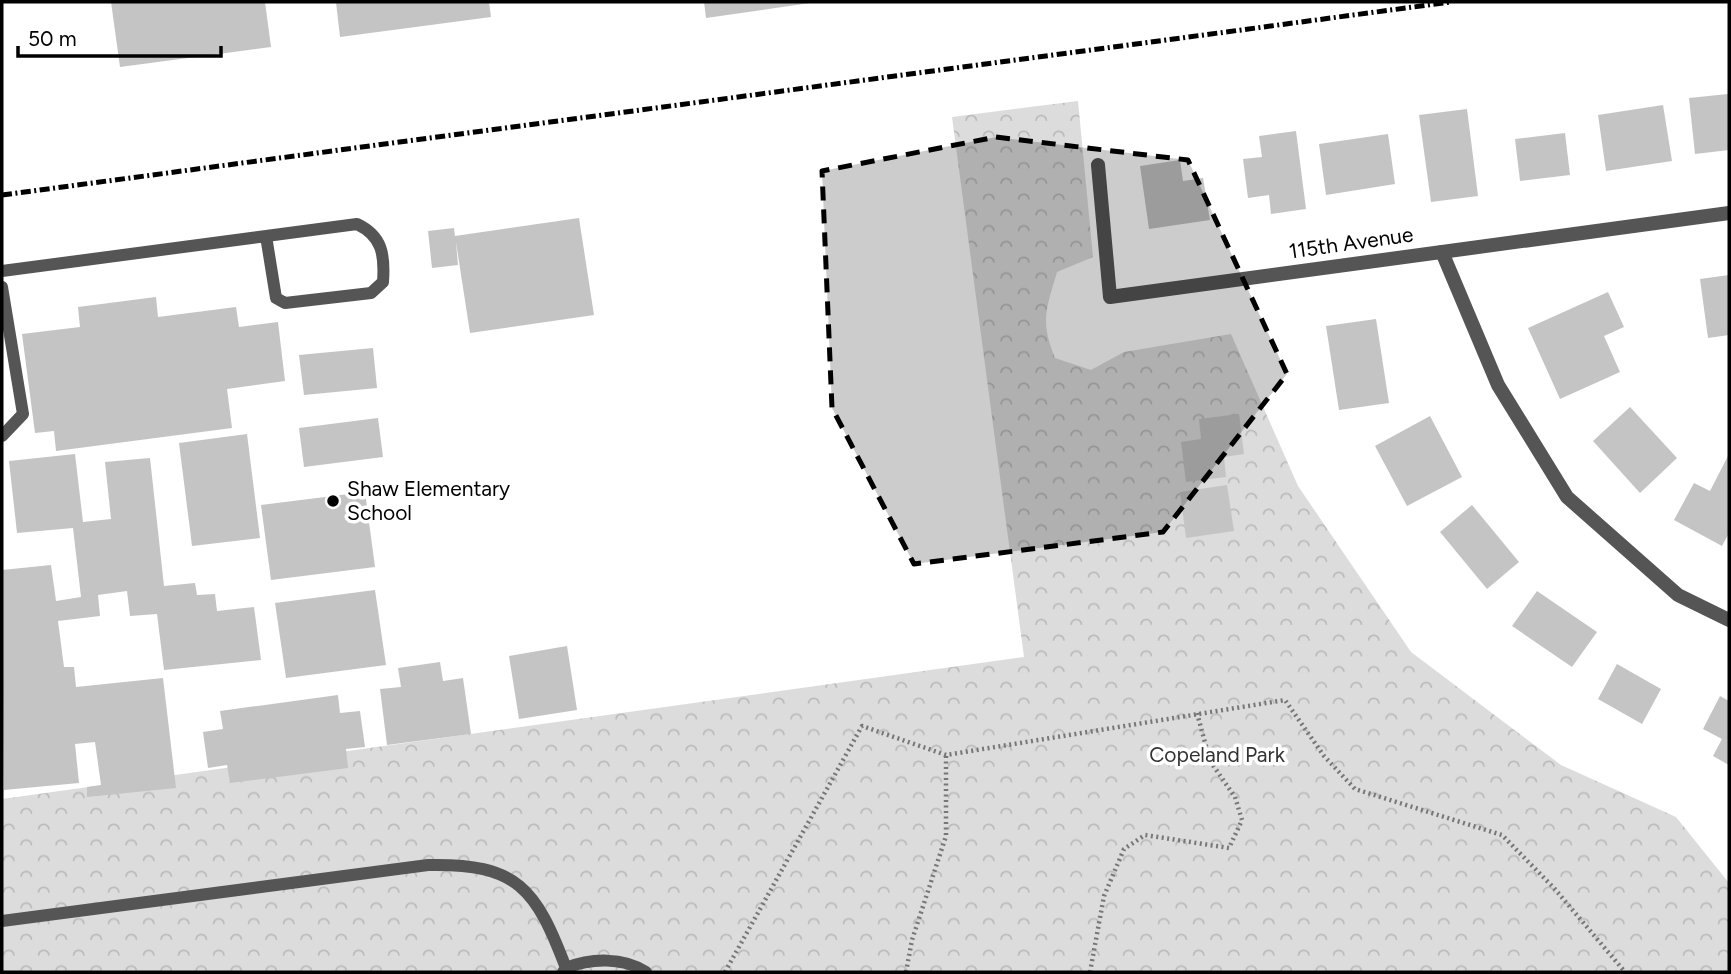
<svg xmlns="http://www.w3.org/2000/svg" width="1731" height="974" font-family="Figtree,sans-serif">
  <defs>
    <pattern id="park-crowns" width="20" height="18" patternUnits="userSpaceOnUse" patternTransform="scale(1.75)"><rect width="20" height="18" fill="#dcdcdc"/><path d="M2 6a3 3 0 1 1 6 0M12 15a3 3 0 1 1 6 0" fill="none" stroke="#bbb"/></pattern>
  </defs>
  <rect width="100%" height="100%" fill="#fff"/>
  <path fill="url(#park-crowns)" d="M1078,101L1093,257L1057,272C1046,310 1040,321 1055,358L1091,370L1124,352L1231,334L1298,486L1411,652L1561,765L1676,817L1729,883V972H2V799L1024,657L952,117Z"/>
  <g fill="#c4c4c4">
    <polygon points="111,2 265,2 271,47 120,67"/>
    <polygon points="336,2 489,2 491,17 340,37"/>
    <polygon points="704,2 810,2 810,3 706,18"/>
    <polygon points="1728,94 1729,150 1695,154 1689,98"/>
    <polygon points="1663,105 1672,161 1606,171 1598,115"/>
    <polygon points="1467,109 1478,196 1431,202 1419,115"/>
    <polygon points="1296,131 1306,209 1271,214 1269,195 1248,198 1243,159 1262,157 1259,136"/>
    <polygon points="1565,133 1570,175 1520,181 1515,139"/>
    <polygon points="1388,134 1395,184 1326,195 1319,144"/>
    <polygon points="1180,160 1183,181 1203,178 1210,220 1149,229 1140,166"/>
    <polygon points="579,218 594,315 470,333 456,242 458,265 432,268 428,231 454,228 455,236"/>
    <polygon points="1729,275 1729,335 1708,338 1700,279"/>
    <polygon points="1608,292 1624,327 1604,336 1620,372 1560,399 1528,328"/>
    <polygon points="156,297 158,317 236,307 239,327 278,322 285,381 227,389 232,428 56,451 54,431 35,433 22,334 80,327 78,307"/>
    <polygon points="1376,319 1389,403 1339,410 1326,326"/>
    <polygon points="373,348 377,388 304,395 299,355"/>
    <polygon points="1630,407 1677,458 1640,493 1593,441"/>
    <polygon points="1239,414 1244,454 1224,457 1226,477 1186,482 1181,442 1201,439 1199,419"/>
    <polygon points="1430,416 1462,477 1407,506 1375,446"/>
    <polygon points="378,418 383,457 304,467 299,428"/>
    <polygon points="247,434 260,538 192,546 179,443"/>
    <polygon points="75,454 83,522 111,519 105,462 150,458 164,586 195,583 197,595 215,594 217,611 254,607 261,660 164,670 157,614 130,616 127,591 98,595 100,616 58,621 64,667 74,667 76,687 163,678 176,788 87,797 87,787 101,785 95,742 75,744 79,783 4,790 2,570 51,565 56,601 81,597 73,528 17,533 9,461"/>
    <polygon points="1729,454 1729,533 1722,546 1674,520 1694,483 1710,491"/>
    <polygon points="1227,485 1234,531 1186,538 1180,492"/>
    <polygon points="365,492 375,567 271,580 261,505"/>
    <polygon points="1472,505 1519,562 1487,589 1440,532"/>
    <polygon points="375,590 386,665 286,678 275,603"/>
    <polygon points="1537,591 1597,632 1572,667 1512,626"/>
    <polygon points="567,646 577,710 519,719 509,656"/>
    <polygon points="440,662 443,681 463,678 471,734 387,745 380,689 401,687 398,668"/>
    <polygon points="1617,664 1661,689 1642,724 1598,699"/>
    <polygon points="338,695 340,713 360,711 365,747 346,749 348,768 230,783 227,765 208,768 203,732 223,729 220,711"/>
    <polygon points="1720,696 1729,701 1729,765 1713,756 1722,739 1703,729"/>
  </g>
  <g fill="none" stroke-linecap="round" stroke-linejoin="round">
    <g stroke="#777" stroke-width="4.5" stroke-dasharray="2 3.5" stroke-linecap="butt">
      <polyline points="725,972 862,726 946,755 1285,700 1324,756 1355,789 1502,835 1554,888 1625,972"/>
      <polyline points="906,972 912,940 946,836 946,755"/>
      <polyline points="1090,972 1104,896 1124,849 1145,835 1229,848 1242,820 1235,797 1210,761 1197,713"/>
    </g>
    <g stroke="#555" stroke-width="12">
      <path d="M2,271L357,224C382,236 385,254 383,282L371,293L285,303L276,298L266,236"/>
      <polyline points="2,287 23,414 2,436"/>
      <path d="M2,921L428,865C518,863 536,889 566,968L563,972"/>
      <path d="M566,968C591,958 623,957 646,972"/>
    </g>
    <g stroke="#555" stroke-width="14">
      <polyline points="1098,165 1110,297 1729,213"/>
      <polyline points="1442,252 1498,385 1567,497 1678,595 1729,620"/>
    </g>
    <polyline stroke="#000" stroke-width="5" stroke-dasharray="10 3.5 2 3.5" stroke-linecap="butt" points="2,195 1451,2"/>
  </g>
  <path fill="#000" fill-opacity="0.2" stroke="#000" stroke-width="5" stroke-dasharray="14 9" stroke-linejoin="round" d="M996,137L1188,160L1287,374L1163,532L914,564L832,408L822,171Z"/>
  <circle fill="#000" stroke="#fff" stroke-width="2.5" cx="333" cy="501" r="7"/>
  <g text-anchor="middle" stroke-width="7" stroke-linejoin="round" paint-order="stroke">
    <g font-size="21" fill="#000" stroke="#fff">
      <text transform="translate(1351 243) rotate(-8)" y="7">115th Avenue</text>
    </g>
    <g font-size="21" fill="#000" stroke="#fff" text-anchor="start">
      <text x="347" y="496">Shaw Elementary<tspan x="347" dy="24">School</tspan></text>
    </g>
    <g font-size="21" fill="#333" stroke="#fff">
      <text x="1217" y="762">Copeland Park</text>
    </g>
  </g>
  <rect width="1731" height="974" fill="none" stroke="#000000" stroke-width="7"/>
  <path d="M18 46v10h203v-10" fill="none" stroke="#000000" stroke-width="3.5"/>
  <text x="28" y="46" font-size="21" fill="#000000" stroke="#ffffff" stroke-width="5" paint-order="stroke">50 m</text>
</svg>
